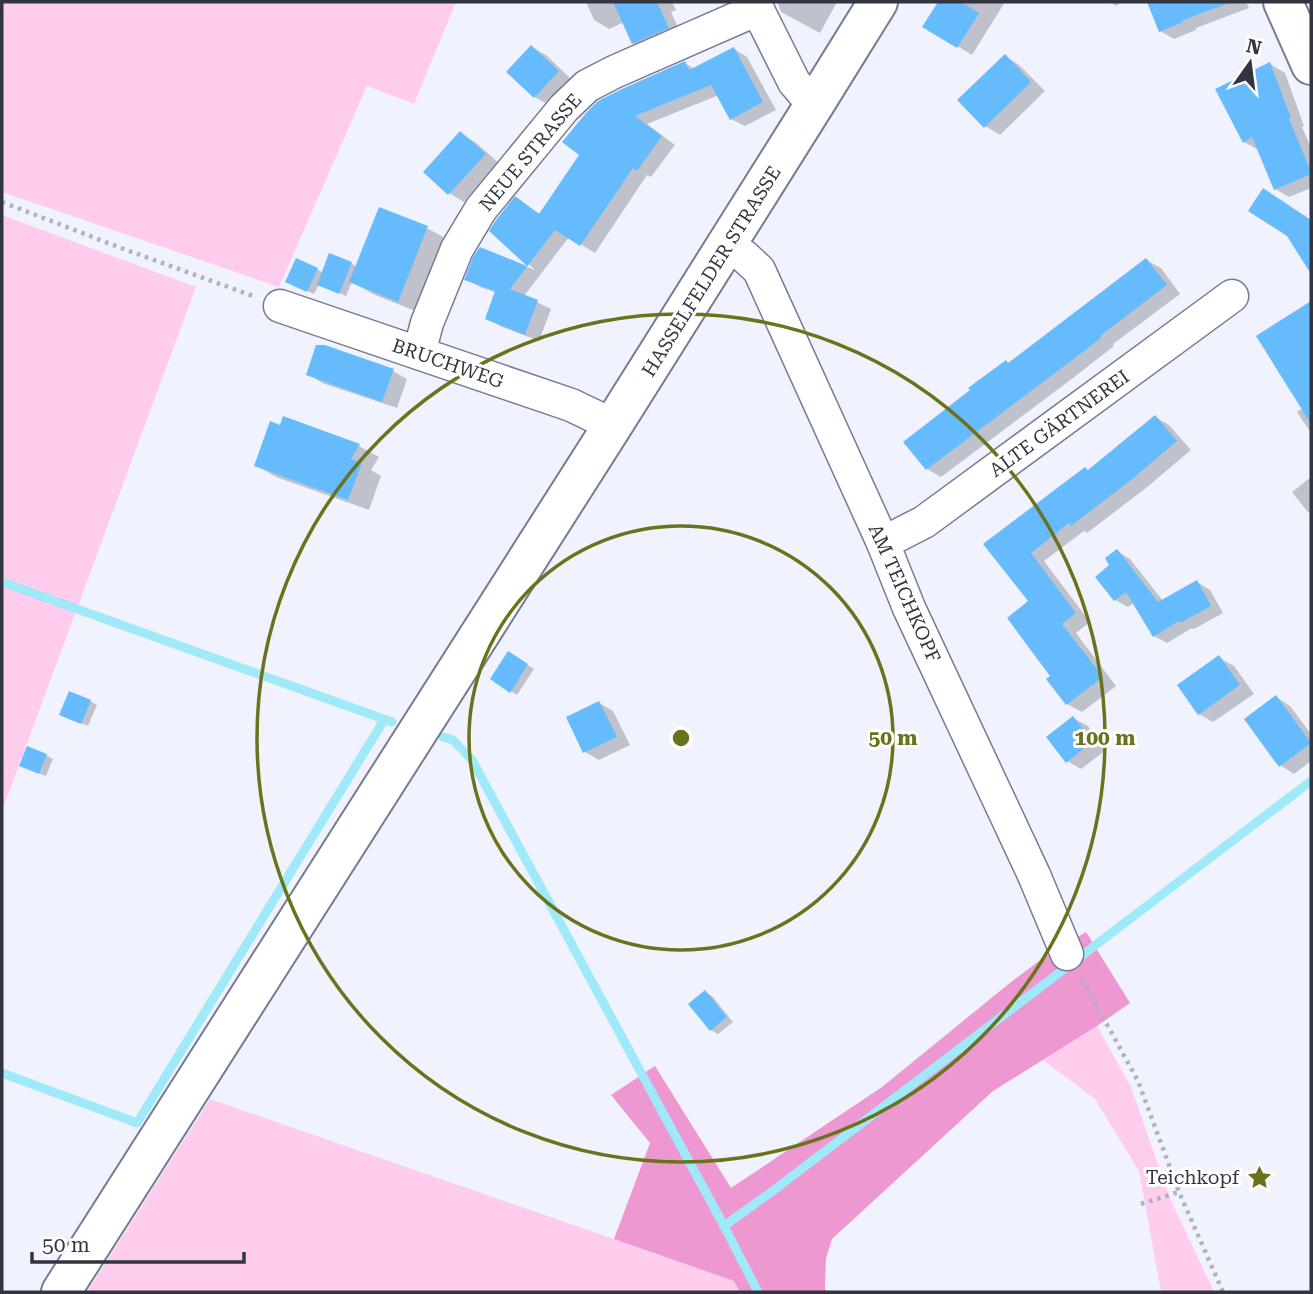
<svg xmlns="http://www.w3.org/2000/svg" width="1313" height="1294" font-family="'Roboto Serif',serif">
  <rect width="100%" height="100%" fill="#f0f3fe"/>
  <g fill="#feccec">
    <polygon points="2,2 456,2 414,104 367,86 279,287 2,192"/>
    <polygon points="2,215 196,287 2,811"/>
    <polygon points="1097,1026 1131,1087 1169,1196 1214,1292 1161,1292 1139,1171 1095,1099 1043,1060"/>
    <polygon points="210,1099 735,1281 740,1292 87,1292"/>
  </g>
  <polygon fill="#ee98d2" points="1086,932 1130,1003 1097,1026 993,1091 832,1239 826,1258 825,1288 827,1292 740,1292 734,1281 614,1239 650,1143 611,1095 655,1066 731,1188 882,1087 1011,982 1043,958"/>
  <g fill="#0003">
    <polygon points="586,2 672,2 676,10 671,12 682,36 647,51 633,43 624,22 609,29 594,20"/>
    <polygon points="779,2 837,2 820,33 781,12 778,4"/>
    <polygon points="940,2 1005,2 972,55 924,26"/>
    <polygon points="1109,2 1121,2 1117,6"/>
    <polygon points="1149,2 1246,2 1249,8 1196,28 1196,30 1174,39 1160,31"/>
    <polygon points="531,47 546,55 572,80 549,105 535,97"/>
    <polygon points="734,49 747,57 776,110 745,126 731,119 719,95 647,124 675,145 651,177 647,175 595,253 569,237 524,296 551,309 539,341 500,326 487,318 497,293 480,287 467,279 480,249 535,270 491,231 516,198 541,215 685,63 695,69"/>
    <polygon points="1005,56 1019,65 1045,91 1000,135 985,126"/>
    <polygon points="1270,64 1285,73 1304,126 1302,127 1311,148 1311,188 1289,197 1275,189 1259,150 1244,142"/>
    <polygon points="461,134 475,142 499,163 464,202 449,193 426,172"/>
    <polygon points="427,228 449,240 420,313 373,294 352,282 346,296 319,284 314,294 294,285 317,269 323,273 351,263 357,267"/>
    <polygon points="1146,260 1161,268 1180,294 1113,344 1114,346 1073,378 941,477 927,469 1009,364"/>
    <polygon points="1304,325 1311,338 1311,433 1297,412 1303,408"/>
    <polygon points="393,371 407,379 397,408 322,383 308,374"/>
    <polygon points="1155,417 1169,425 1191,450 1146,488 1087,533 1084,531 1044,561 1090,622 1076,633 1116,686 1082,712 1067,704 1052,676 1030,602 986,544 1089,471"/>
    <polygon points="359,446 379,457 371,470 381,476 369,510 276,477 256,465"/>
    <polygon points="1311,477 1311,514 1307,511 1292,492"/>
    <polygon points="1117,551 1130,559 1163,601 1197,582 1210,590 1223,613 1194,629 1192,628 1167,643 1154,636 1134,603 1128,607 1115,600 1112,566"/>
    <polygon points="509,653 534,669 517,695 492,679"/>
    <polygon points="1219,658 1234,666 1254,694 1213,722 1199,714"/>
    <polygon points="1276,697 1290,706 1311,734 1311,761 1294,774 1280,765"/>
    <polygon points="90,701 97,705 88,726 68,718"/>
    <polygon points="599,703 613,711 630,745 599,760 585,752"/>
    <polygon points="1073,718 1088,726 1106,750 1081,769 1067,761"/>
    <polygon points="46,755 53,759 46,776 28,769"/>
    <polygon points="705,992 712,996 733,1022 718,1034 711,1030"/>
  </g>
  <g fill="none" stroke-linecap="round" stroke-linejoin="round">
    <g stroke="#a0e9f8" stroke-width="9">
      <polyline points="2,582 392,722"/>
      <polyline points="443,737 453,740 472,760 724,1226"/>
      <polyline points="2,1073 137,1123 384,720"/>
      <polyline points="758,1292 724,1226 770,1193 1311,781"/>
    </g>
  </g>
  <g fill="#66bbfc">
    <polygon points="613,2 657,2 669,28 632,44"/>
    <polygon points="938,2 961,2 979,13 957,48 922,27"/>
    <polygon points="1147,2 1226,2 1226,4 1183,20 1183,22 1159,32"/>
    <polygon points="531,45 559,71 534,98 506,72"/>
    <polygon points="734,47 763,102 730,120 711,85 635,116 662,136 637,171 633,168 580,246 555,230 510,289 538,300 525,335 485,319 495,291 464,280 473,257 480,247 527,266 489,231 496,220 515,196 539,214 579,155 562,142 586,113 598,101 622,89 685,61 689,70"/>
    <polygon points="1005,54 1031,82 984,128 957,100"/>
    <polygon points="1270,62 1291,118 1289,119 1311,172 1311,174 1274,190 1252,137 1243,143 1215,89"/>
    <polygon points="460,131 486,154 448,195 423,172"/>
    <polygon points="1263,188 1311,220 1311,274 1287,236 1248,211"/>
    <polygon points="379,207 428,226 398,302 349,282"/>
    <polygon points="329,253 352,262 339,294 317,285"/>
    <polygon points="296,258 318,268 307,292 285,282"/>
    <polygon points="1146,258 1167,285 1100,336 1101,338 1059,370 926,470 903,442 970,390 968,388 1006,360 1008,363"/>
    <polygon points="1311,301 1311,424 1256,336"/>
    <polygon points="316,345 325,345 394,369 382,402 306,375"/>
    <polygon points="1155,415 1177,441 1131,480 1071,526 1069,523 1031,553 1076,613 1062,624 1103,677 1066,705 1046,679 1050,676 1007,618 1028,601 983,544 1085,467 1088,470"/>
    <polygon points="283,416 360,444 351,459 362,463 348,500 254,466 270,421 280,425"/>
    <polygon points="1117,549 1158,602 1197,580 1211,606 1180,623 1179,621 1153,637 1126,592 1114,601 1095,577 1109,565 1105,558"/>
    <polygon points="508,651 528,664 510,693 490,679"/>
    <polygon points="1219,655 1240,685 1198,715 1177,685"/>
    <polygon points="69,691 91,700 81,724 59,715"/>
    <polygon points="1276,695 1311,743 1279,767 1244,719"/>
    <polygon points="599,701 617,737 583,753 566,717"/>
    <polygon points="1073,716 1093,741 1066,763 1046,737"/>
    <polygon points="27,746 47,754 39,774 19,766"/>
    <polygon points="705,990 727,1017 710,1031 688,1004"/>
  </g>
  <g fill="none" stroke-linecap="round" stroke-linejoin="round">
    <defs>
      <g id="street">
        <polyline points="754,2 794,82 805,95 816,102"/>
        <polyline points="727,244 745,257 759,270 883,543 909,608 1034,875 1067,954"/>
        <polyline points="280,306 571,405 613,425"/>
        <polyline points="419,353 427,323 457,249 481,209 564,108 587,86 614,72 758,9"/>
        <polyline points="883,543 924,522 1232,296"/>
      </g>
      <polyline id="secondary" points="1283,2 1311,65"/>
      <polyline id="primary" points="61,1292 613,425 816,102 878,2"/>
    </defs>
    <use href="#street" stroke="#767b94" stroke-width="35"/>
    <use href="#secondary" stroke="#767b94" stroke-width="42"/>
    <use href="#primary" stroke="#767b94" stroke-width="42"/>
    <g stroke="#b0b3be" stroke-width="4.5" stroke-dasharray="3.5 5" stroke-linecap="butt">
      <polyline points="2,202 121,248 253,296"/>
      <polyline points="1082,979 1138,1081 1179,1192 1223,1292"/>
      <polyline points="1141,1204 1179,1192"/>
    </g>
    <use href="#street" stroke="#fff" stroke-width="32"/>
    <use href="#secondary" stroke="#fff" stroke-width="38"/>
    <use href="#primary" stroke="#fff" stroke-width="38"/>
  </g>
  <g fill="none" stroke="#6a721b" stroke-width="3.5">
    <circle cx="681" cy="738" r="212"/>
    <circle cx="681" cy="738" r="424"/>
  </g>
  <defs>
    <symbol id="sight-bare" viewBox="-9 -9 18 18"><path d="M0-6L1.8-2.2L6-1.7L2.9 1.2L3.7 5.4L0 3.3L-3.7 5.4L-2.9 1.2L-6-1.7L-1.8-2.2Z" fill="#6a721b" stroke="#fff" stroke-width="2.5" paint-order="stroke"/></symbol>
  </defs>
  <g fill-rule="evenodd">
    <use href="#sight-bare" x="1242" y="1160" width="35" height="35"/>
  </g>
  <g text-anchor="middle" stroke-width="6" stroke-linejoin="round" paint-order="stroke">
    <g font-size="19" fill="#32343f" stroke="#fff">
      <text transform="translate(530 152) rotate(-50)" y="7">NEUE STRASSE</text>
      <text transform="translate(711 271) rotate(-58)" y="7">HASSELFELDER STRASSE</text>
      <text transform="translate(448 363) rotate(19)" y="7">BRUCHWEG</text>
      <text transform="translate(1059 423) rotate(-36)" y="7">ALTE GÄRTNEREI</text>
      <text transform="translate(905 593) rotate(66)" y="7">AM TEICHKOPF</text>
    </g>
    <g font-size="19" fill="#32343f" stroke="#fff" text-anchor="end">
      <text x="1239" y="1184">Teichkopf</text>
    </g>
  </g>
  <circle cx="681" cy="738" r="10" fill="#6a721b" stroke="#fff" stroke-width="3.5"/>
  <g font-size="21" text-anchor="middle" font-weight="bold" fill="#6a721b" stroke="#fff" stroke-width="6" stroke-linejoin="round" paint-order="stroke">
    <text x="893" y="745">50 m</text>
    <text x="1105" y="745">100 m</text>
  </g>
  <rect width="1313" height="1294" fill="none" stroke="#32343f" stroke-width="7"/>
  <g transform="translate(1250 63) rotate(14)" stroke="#ffffff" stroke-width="5" paint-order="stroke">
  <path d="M0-5L12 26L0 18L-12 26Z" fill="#32343f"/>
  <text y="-10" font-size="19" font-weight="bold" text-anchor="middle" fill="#32343f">N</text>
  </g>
  <path d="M32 1252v10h212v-10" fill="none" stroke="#32343f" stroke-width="3.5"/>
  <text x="42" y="1252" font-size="21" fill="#32343f" stroke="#ffffff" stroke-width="5" paint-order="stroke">50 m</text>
</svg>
